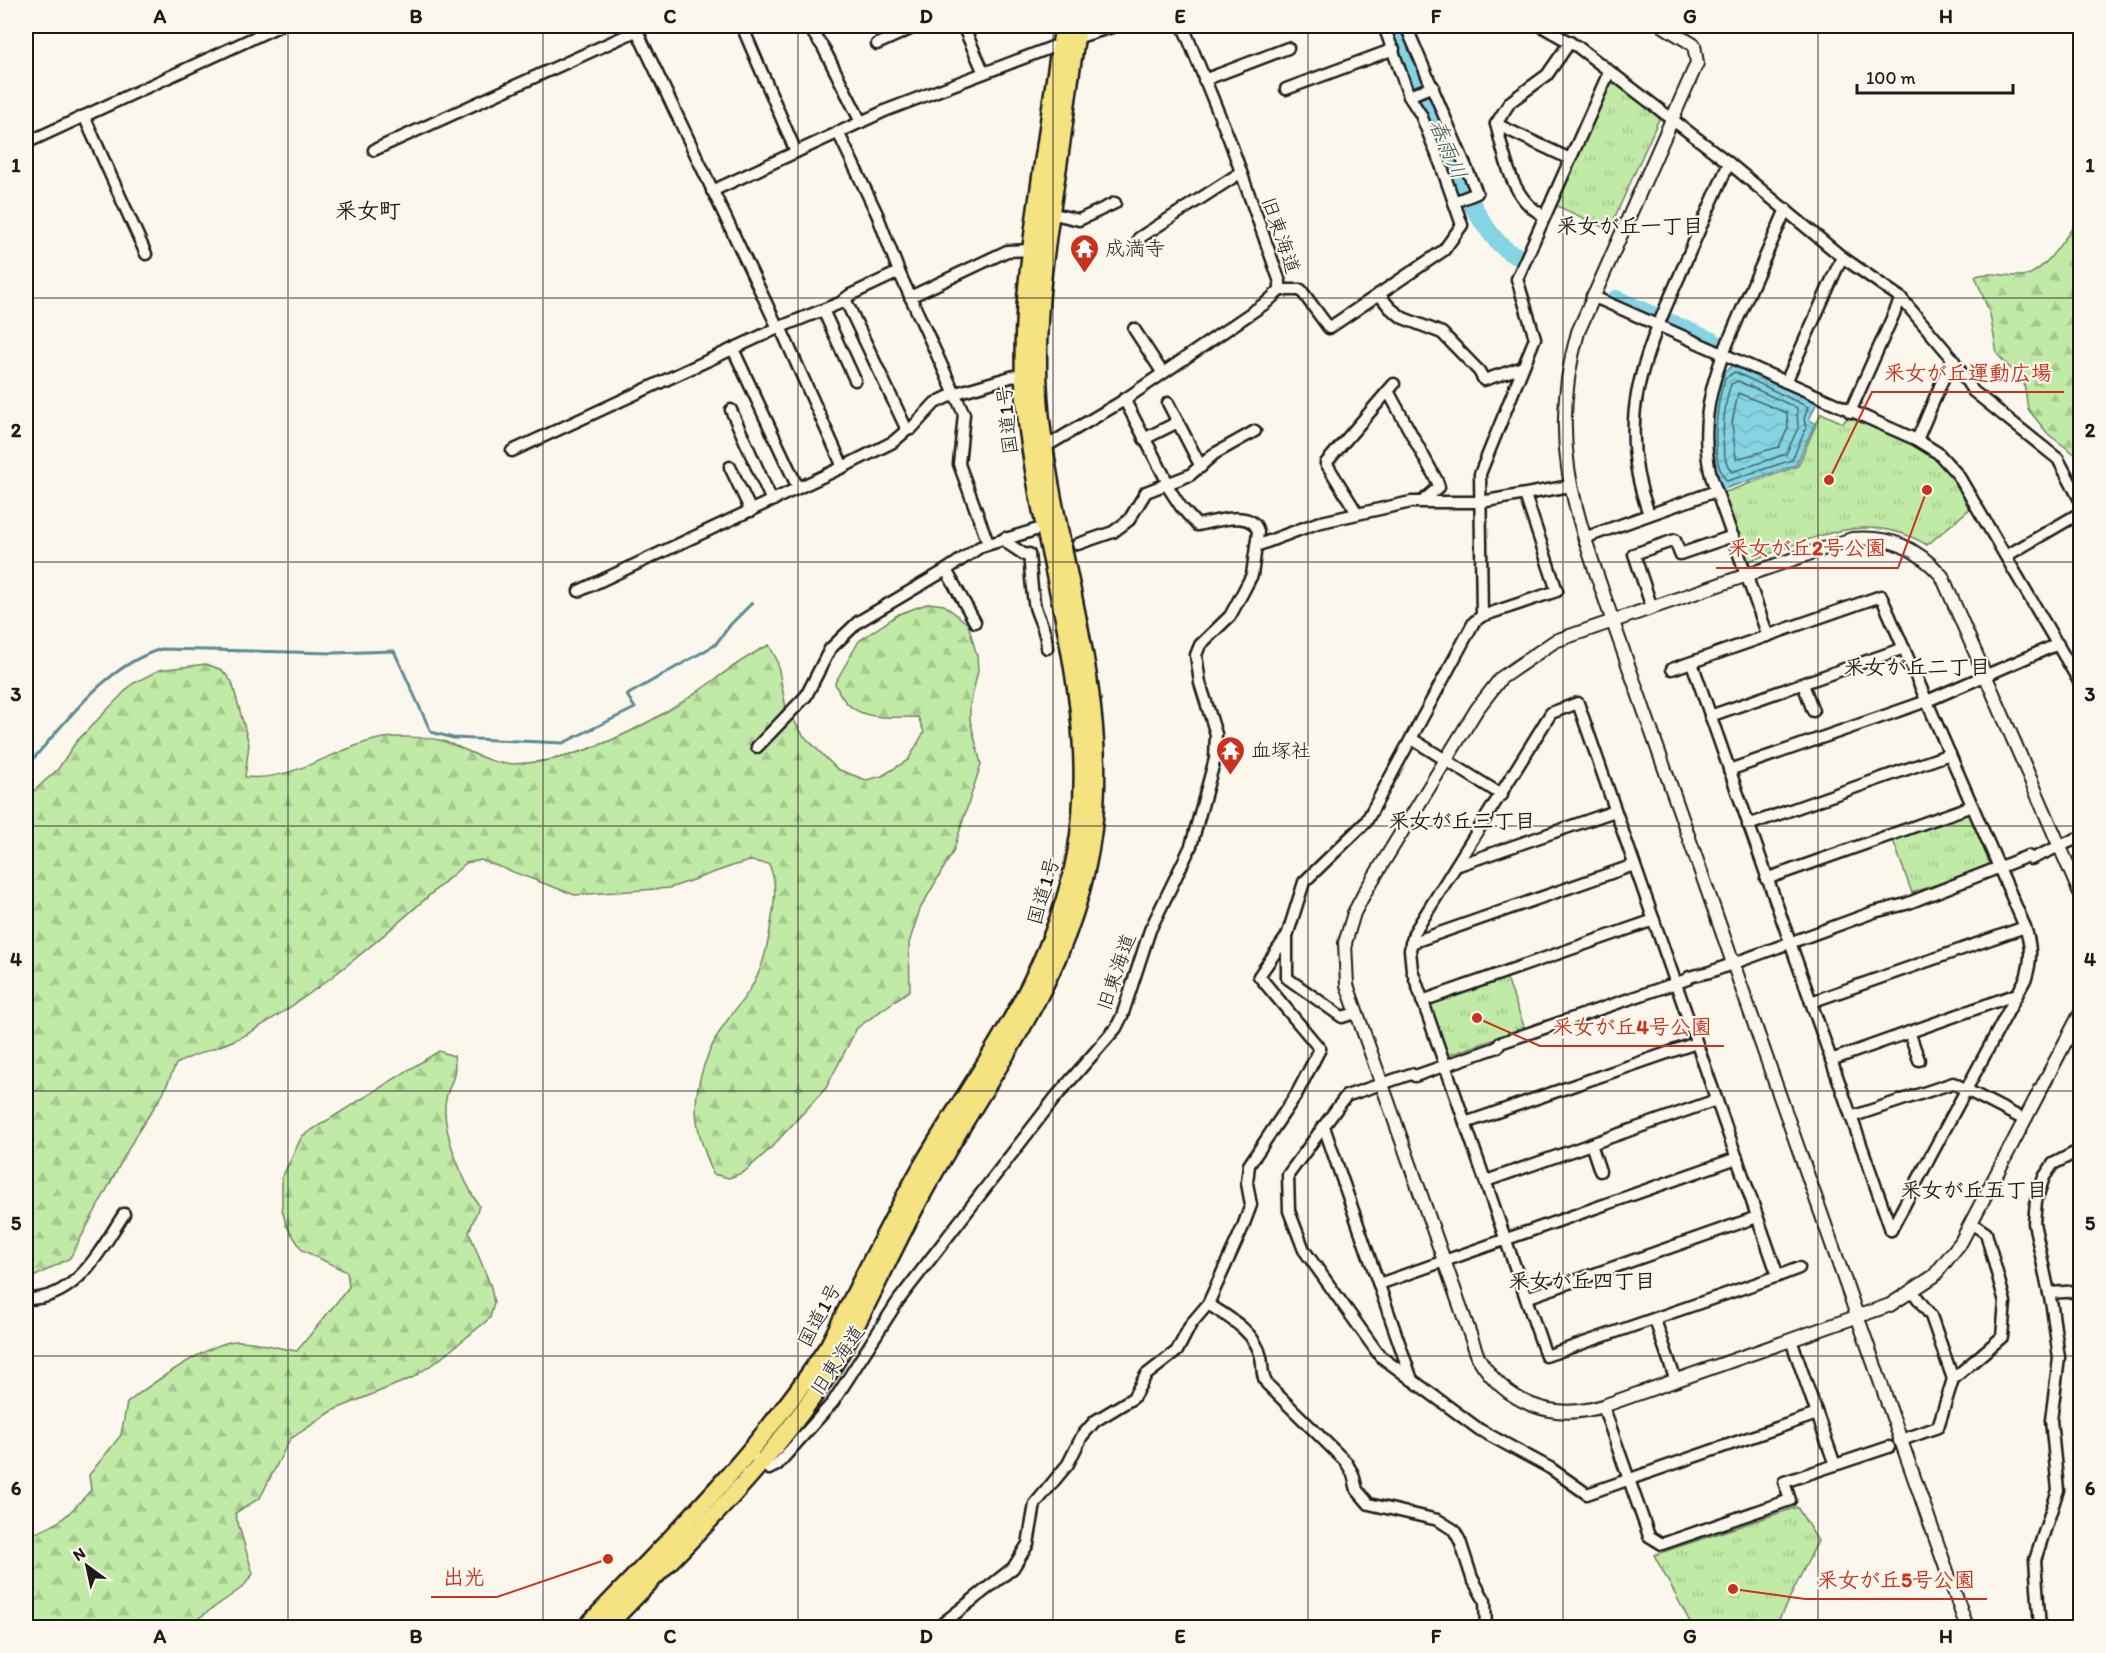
<svg xmlns="http://www.w3.org/2000/svg" width="2106" height="1653" font-family="Itim,'Klee One',sans-serif">
  <defs>
    <pattern id="forest-firs" width="22" height="20" patternUnits="userSpaceOnUse" patternTransform="scale(1.5)"><rect width="22" height="20" fill="#c0eaa6"/><path d="M5 1l3.5 6h-7zM16 11l3.5 6h-7z" fill="#a4c88e"/></pattern>
    <pattern id="park-tufts" width="24" height="20" patternUnits="userSpaceOnUse" patternTransform="scale(1.5)"><rect width="24" height="20" fill="#c0eaa6"/><path d="M3 7l-1-3M5 7V3M7 7l1-3M15 17l-1-3M17 17v-4M19 17l1-3" fill="none" stroke="#a4c88e"/></pattern>
    <pattern id="water-waves" width="16" height="10" patternUnits="userSpaceOnUse" patternTransform="scale(1.5)"><rect width="16" height="10" fill="#85d4e3"/><path d="M0 5q4-4 8 0t8 0" fill="none" stroke="#72b5c2"/></pattern>
  </defs>
  <rect width="100%" height="100%" fill="#fbf7ec"/>
  <filter id="ink" filterUnits="userSpaceOnUse"><feTurbulence type="fractalNoise" baseFrequency=".0167" numOctaves="2"/><feDisplacementMap in="SourceGraphic" scale="12" xChannelSelector="R" yChannelSelector="G"/><feConvolveMatrix kernelMatrix="1 2 1 2 8 2 1 2 1" color-interpolation-filters="sRGB"/></filter>
  <g filter="url(#ink)">
    <g fill="url(#forest-firs)" stroke="#6e8361" stroke-width="1.5">
      <path d="M2080,219V458L2048,434L2028,409L2024,383L1997,354L1990,314L1975,276C1996,271 2003,277 2021,276C2046,275 2064,235 2080,219Z"/>
      <path d="M929,603L944,605L968,624L977,656L978,671L970,705V720L981,764L953,852L920,909L909,943L910,990L857,1028L826,1088L769,1150L744,1172L729,1178L713,1174C705,1152 696,1131 696,1107C696,1081 709,1047 724,1025C733,1011 745,999 753,984C765,963 768,942 772,918C775,898 777,883 769,864L750,861L735,865L670,888L575,895L481,860L466,863C396,925 332,984 251,1032C227,1046 200,1051 176,1064L163,1094L136,1135L70,1258L26,1281V798L58,769L76,742L132,684L159,670L206,664L222,670L232,682L249,744L245,777C295,782 337,746 384,738C399,736 424,737 439,740C463,746 486,764 512,764C568,763 627,736 674,707C707,688 735,661 769,645L777,660L786,708L803,735L837,769L866,780L882,776L908,760L924,732L918,717C883,717 849,723 835,683L859,641L899,614Z"/>
      <path d="M439,1051L454,1056C458,1080 447,1084 445,1105C443,1135 463,1180 479,1206L469,1232L491,1287L494,1303L490,1318L440,1359L412,1378L334,1410L290,1439L260,1498L235,1513L253,1574L243,1587L186,1627H26V1535C56,1530 71,1512 91,1490L89,1475L121,1435L127,1403C148,1386 210,1342 236,1341C255,1340 278,1349 297,1351L349,1287L347,1272L302,1250L286,1225L282,1209V1178L302,1136Z"/>
    </g>
    <g fill="url(#park-tufts)" stroke="#6e8361" stroke-width="1.5">
      <polygon points="1614,81 1657,113 1659,119 1609,230 1555,205 1610,83"/>
      <path d="M1821,413L1843,423L1848,417C1883,431 1925,441 1950,472C1958,482 1965,496 1972,507L1927,545C1865,508 1811,540 1749,561L1746,560L1723,493L1798,466Z"/>
      <polygon points="1966,813 1972,816 1991,860 1989,866 1912,893 1893,840"/>
      <polygon points="1506,976 1525,1029 1449,1055 1444,1053 1429,1008 1432,1002"/>
      <polygon points="1797,1507 1818,1541 1775,1627 1697,1627 1690,1622 1654,1555"/>
    </g>
    <path fill="url(#water-waves)" stroke="#5b8a93" stroke-width="1.5" d="M1733,365L1817,402L1809,420L1815,423L1796,465L1721,490C1704,444 1712,414 1722,368L1728,370Z"/>
    <g fill="none" stroke-linecap="round" stroke-linejoin="round">
      <g stroke="#46666c" stroke-width="1.5">
        <path d="M1735,372L1808,407L1804,419L1806,428L1792,460L1727,481C1708,461 1717,402 1725,378Z"/>
        <path d="M1738,381L1797,408L1798,428L1786,454L1732,472C1717,456 1724,405 1731,384Z"/>
        <polygon points="1738,393 1787,413 1788,428 1779,447 1736,459 1732,423"/>
      </g>
      <path stroke="#5b8a93" stroke-width="3" d="M26,767C65,724 103,667 161,649L334,653L394,651L431,732L453,738L563,743L635,708L627,695L715,645L731,624L752,603"/>
      <g stroke="#85d4e3" stroke-width="18">
        <path d="M1396,26C1403,44 1413,62 1420,80C1437,122 1476,245 1520,257"/>
        <polyline points="1616,299 1714,342 1716,346"/>
      </g>
      <polyline stroke="#dad6cd" stroke-width="10" stroke-dasharray="10 5" stroke-linecap="butt" points="1040,552 1078,544"/>
      <defs>
        <g id="minor">
          <polyline points="742,26 796,152"/>
          <polyline points="808,26 823,47 861,122"/>
          <polyline points="963,26 984,73"/>
          <polyline points="1406,26 1477,193 1454,202"/>
          <polyline points="1541,26 1578,47 1729,163 1842,257 1901,298 1952,358 1973,391 2058,459 2080,500"/>
          <polyline points="637,31 778,328"/>
          <polyline points="877,44 917,26"/>
          <polyline points="1204,80 1288,48"/>
          <polyline points="1286,89 1394,49"/>
          <polyline points="1409,96 1433,86"/>
          <polyline points="84,116 146,254"/>
          <polyline points="1496,124 1570,159"/>
          <polyline points="838,132 877,214 899,272"/>
          <polyline points="26,143 279,26"/>
          <polyline points="374,150 647,26"/>
          <polyline points="712,191 887,110 1076,38 1115,26"/>
          <polyline points="1050,213 1079,220 1115,203"/>
          <path d="M1545,216C1511,201 1505,157 1496,124L1510,102L1547,75L1570,42"/>
          <polyline points="1139,238 1240,173"/>
          <polyline points="1280,290 1301,290 1329,328 1444,250 1462,225 1441,165 1421,115 1409,96 1384,26"/>
          <polyline points="1379,294 1390,308 1403,318 1442,333 1479,371 1484,380 1523,367"/>
          <polyline points="1592,296 1917,440 1938,453 1958,475 2080,683"/>
          <polyline points="910,297 1007,251 1030,250"/>
          <polyline points="823,310 855,380"/>
          <polyline points="781,329 843,467"/>
          <polyline points="1134,329 1162,372"/>
          <polyline points="733,349 798,488"/>
          <polyline points="1786,382 1842,257"/>
          <polyline points="1388,391 1437,481 1439,487 1423,501"/>
          <polyline points="1124,399 1168,483"/>
          <polyline points="1168,403 1201,467"/>
          <polyline points="731,410 772,501"/>
          <polyline points="1850,412 1901,298"/>
          <polyline points="907,430 911,429 935,403 956,393 1028,372"/>
          <polyline points="1144,439 1178,422"/>
          <polyline points="1917,440 1952,358"/>
          <polyline points="1045,447 1121,402 1267,302 1280,290 1280,282 1230,141 1183,26"/>
          <polyline points="512,451 778,328 840,303 850,295 899,272 964,414 959,464 988,543"/>
          <polyline points="730,467 751,511"/>
          <polyline points="1357,513 1326,463 1394,384"/>
          <path d="M1649,514C1615,423 1642,360 1679,277C1695,239 1712,201 1729,163"/>
          <path d="M1005,538L1007,543L1025,555L1029,554C1031,572 1031,590 1035,607C1039,621 1047,632 1047,648"/>
          <polyline points="1584,538 1716,491"/>
          <polyline points="1078,544 1113,532 1129,520 1146,492 1190,475 1214,454 1255,431"/>
          <polyline points="1256,546 1317,523 1411,502 1481,502 1570,486"/>
          <polyline points="2006,556 2080,513"/>
          <polyline points="946,570 975,622"/>
          <polyline points="579,591 843,467 893,442 907,430 845,299"/>
          <polyline points="1652,608 1634,554 1675,540 1680,554 1733,536"/>
          <polyline points="1482,616 1480,474 1535,338 1517,279 1609,72"/>
          <path d="M1768,636L1711,476C1696,414 1718,364 1743,307C1757,275 1772,242 1786,209"/>
          <polyline points="1692,663 1891,1230"/>
          <path d="M1672,669L1881,596L2025,927C2031,945 2032,959 2026,978L1891,1230"/>
          <polyline points="1803,684 1813,711"/>
          <polygon points="1578,703 1778,1276 1546,1356 1412,970 1410,950 1414,933 1551,713"/>
          <polyline points="1710,716 1904,648"/>
          <polyline points="1412,739 1502,795"/>
          <polyline points="757,747 806,696 830,649 858,622 946,570 980,547 1048,526"/>
          <polyline points="1729,770 1927,701 2058,644"/>
          <polyline points="1748,825 1950,754"/>
          <polyline points="1456,866 1615,811"/>
          <polyline points="1766,879 1972,806"/>
          <polyline points="1287,936 1287,978 1342,1017 1356,1013"/>
          <polyline points="1411,943 1634,865"/>
          <polyline points="1422,1001 1654,920"/>
          <polyline points="1811,1002 2025,927"/>
          <polyline points="1909,1032 1919,1060"/>
          <polyline points="1831,1060 2017,994"/>
          <polyline points="1851,1117 1953,1083 2025,1120"/>
          <polyline points="1465,1123 1696,1043"/>
          <polyline points="1324,1127 1412,1380"/>
          <polyline points="1591,1144 1600,1171"/>
          <polyline points="1486,1181 1716,1100"/>
          <polyline points="1778,1276 1799,1268"/>
          <polyline points="1379,1284 1737,1158"/>
          <polyline points="1913,1292 1931,1316 1953,1379"/>
          <polyline points="2049,1293 2080,1291"/>
          <polyline points="1526,1298 1757,1217"/>
          <path d="M26,1299C77,1300 100,1250 124,1214"/>
          <path d="M1208,1304C1228,1317 1255,1331 1261,1357C1263,1366 1261,1376 1267,1384L1346,1462L1353,1474L1357,1490L1369,1504L1438,1520L1454,1530L1460,1541L1472,1578L1485,1601L1486,1628"/>
          <polyline points="1655,1320 1676,1381"/>
          <polyline points="1603,1406 1649,1536 1662,1544 1790,1500 1784,1482 1835,1465 1791,1340"/>
          <polyline points="1817,1414 1587,1494 1550,1468 1480,1430 1380,1356 1304,1250 1289,1211 1288,1175 1346,1096 1411,1074 1415,1076 1498,1047 1500,1043 1688,979 1689,977 1710,972 1874,912 1906,904 2028,856 2031,859 2080,837"/>
          <polyline points="1899,1441 1938,1427 1953,1379 2002,1337 2005,1302 1986,1233 1971,1223"/>
          <path d="M757,1459L769,1469L777,1465L833,1402L898,1301L1055,1098L1116,1028L1122,1016L1150,930L1191,846L1215,759L1216,734L1200,683L1196,655L1200,645L1230,616L1242,594L1252,575L1258,532C1253,508 1214,522 1197,525L1181,507L1166,484"/>
          <polyline points="1835,1465 1889,1447"/>
          <polyline points="937,1628 1013,1568 1028,1544 1035,1504 1068,1464 1082,1436 1095,1421 1133,1398 1146,1375 1177,1351 1191,1324 1208,1304 1242,1229 1251,1205 1247,1183 1249,1165 1296,1095 1320,1049 1259,976 1287,936 1304,882 1366,822 1474,622 1482,616 1557,591 1525,495"/>
          <polyline points="2040,1628 2035,1560 2058,1490 2051,1420 2059,1358 2052,1307 2034,1223 2036,1201 2044,1177 2053,1164 2080,1150"/>
        </g>
        <g id="tertiary">
          <path d="M1663,26L1694,45L1697,63L1578,332C1546,445 1577,516 1613,622L1967,1628"/>
          <path d="M2080,893L1942,576C1916,547 1891,536 1852,539L1555,641L1501,678L1477,709L1365,892L1354,913L1345,943L1347,985L1478,1357C1505,1403 1552,1422 1603,1406L1890,1305L1934,1276L1961,1242L2080,1014"/>
        </g>
        <g id="trunk">
          <path d="M585,1628C672,1537 761,1450 829,1345C861,1282 891,1219 926,1159C985,1061 1055,969 1076,854C1103,706 1041,559 1026,413C1018,328 1031,247 1043,163C1050,117 1055,71 1064,26"/>
          <path d="M605,1628C672,1558 744,1490 802,1412C850,1349 880,1273 917,1204C993,1060 1092,960 1096,787C1099,666 1056,548 1042,429C1031,340 1044,254 1058,166C1065,119 1070,72 1078,26"/>
        </g>
      </defs>
      <use href="#minor" stroke="#1c1c1c" stroke-width="15"/>
      <use href="#tertiary" stroke="#1c1c1c" stroke-width="16"/>
      <use href="#trunk" stroke="#1c1c1c" stroke-width="21"/>
      <use href="#minor" stroke="#fbf7ec" stroke-width="10"/>
      <use href="#tertiary" stroke="#fbf7ec" stroke-width="12"/>
      <use href="#trunk" stroke="#f5e382" stroke-width="16"/>
    </g>
  </g>
  <path fill="none" stroke="#1c1c1c" stroke-width="1.5" stroke-opacity="0.55" d="M288,26V1628M543,26V1628M798,26V1628M1053,26V1628M1308,26V1628M1563,26V1628M1818,26V1628M26,298H2080M26,562H2080M26,826H2080M26,1091H2080M26,1356H2080"/>
  <defs>
    <symbol id="temple-pin" viewBox="-11 -11 22 30"><path d="M0 17L-7.5 6A9.5 9.5 0 1 1 7.5 6Z" fill="#c8321e" stroke="#fbf7ec"/><path d="M0-6L5-2H3V0L6.5 2.5H4V6H1.5V3h-3V6H-4V2.5H-6.5L-3 0V-2H-5Z" fill="#fff"/></symbol>
  </defs>
  <g fill-rule="evenodd">
    <use href="#temple-pin" x="1068" y="232" width="33" height="45"/>
    <use href="#temple-pin" x="1214" y="734" width="33" height="45"/>
  </g>
  <g text-anchor="middle" stroke-width="4.5" stroke-linejoin="round" paint-order="stroke">
    <g font-size="20" fill="#1c1c1c" stroke="#fbf7ec">
      <text transform="translate(1281 235) rotate(71)" y="7">旧東海道</text>
      <text transform="translate(1007 420) rotate(-96)" y="7">国道1号</text>
      <text transform="translate(1043 891) rotate(-74)" y="7">国道1号</text>
      <text transform="translate(1116 972) rotate(-71)" y="7">旧東海道</text>
      <text transform="translate(819 1315) rotate(-62)" y="7">国道1号</text>
      <text transform="translate(837 1360) rotate(-56)" y="7">旧東海道</text>
    </g>
    <g font-size="20" fill="#1c1c1c" stroke="#fbf7ec" text-anchor="start">
      <text x="1105" y="255">成満寺</text>
      <text x="1251" y="757">血塚社</text>
    </g>
    <g font-size="21" font-style="italic" fill="#415c62" stroke="#fbf7ec">
      <text transform="translate(1448 149) rotate(67)" y="7">春雨川</text>
    </g>
    <g font-size="21" font-weight="bold" fill="#1c1c1c" stroke="#fbf7ec">
      <text x="1630" y="233">釆女が丘一丁目</text>
      <text x="1917" y="674">釆女が丘二丁目</text>
      <text x="1462" y="828">釆女が丘三丁目</text>
      <text x="1974" y="1197">釆女が丘五丁目</text>
      <text x="1582" y="1288">釆女が丘四丁目</text>
    </g>
    <g font-size="22" font-weight="bold" fill="#1c1c1c" stroke="#fbf7ec">
      <text x="368" y="218">釆女町</text>
    </g>
  </g>
  <path fill="none" stroke="#c8321e" stroke-width="2" d="M1829 480L1872 392H2064M1927 490L1898 568H1716M1477 1018L1540 1046H1724M608 1559L497 1597H431M1733 1589L1805 1599H1987"/>
  <g fill="#c8321e" stroke="#fbf7ec" stroke-width="2">
    <circle cx="1829" cy="480" r="6"/>
    <circle cx="1927" cy="490" r="6"/>
    <circle cx="1477" cy="1018" r="6"/>
    <circle cx="608" cy="1559" r="6"/>
    <circle cx="1733" cy="1589" r="6"/>
  </g>
  <g font-size="21" text-anchor="middle" font-weight="bold" fill="#c8321e" stroke="#fbf7ec" stroke-width="4.5" stroke-linejoin="round" paint-order="stroke">
    <text x="1968" y="380">釆女が丘運動広場</text>
    <text x="1807" y="555">釆女が丘2号公園</text>
    <text x="1632" y="1034">釆女が丘4号公園</text>
    <text x="464" y="1584">出光</text>
    <text x="1896" y="1587">釆女が丘5号公園</text>
  </g>
  <rect width="2106" height="1653" fill="none" stroke="#fbf7ec" stroke-width="66"/>
  <g transform="translate(87 1566) rotate(327)" stroke="#fbf7ec" stroke-width="4.5" paint-order="stroke">
  <path d="M0-4.5L10 22L0 15L-10 22Z" fill="#1c1c1c"/>
  <text y="-9" font-size="16" font-weight="bold" text-anchor="middle" fill="#1c1c1c">N</text>
  </g>
  <path d="M1857 84v9h156v-9" fill="none" stroke="#1c1c1c" stroke-width="3"/>
  <text x="1866" y="84" font-size="18" fill="#1c1c1c" stroke="#fbf7ec" stroke-width="4.5" paint-order="stroke">100 m</text>
  <rect x="33" y="33" width="2040" height="1587" fill="none" stroke="#1c1c1c" stroke-width="2"/>
  <g font-size="20" text-anchor="middle" font-weight="bold" fill="#1c1c1c">
    <text x="160" y="23">A</text>
    <text x="416" y="23">B</text>
    <text x="670" y="23">C</text>
    <text x="926" y="23">D</text>
    <text x="1180" y="23">E</text>
    <text x="1436" y="23">F</text>
    <text x="1690" y="23">G</text>
    <text x="1946" y="23">H</text>
    <text x="16" y="172">1</text>
    <text x="2090" y="172">1</text>
    <text x="16" y="437">2</text>
    <text x="2090" y="437">2</text>
    <text x="16" y="701">3</text>
    <text x="2090" y="701">3</text>
    <text x="16" y="966">4</text>
    <text x="2090" y="966">4</text>
    <text x="16" y="1230">5</text>
    <text x="2090" y="1230">5</text>
    <text x="16" y="1495">6</text>
    <text x="2090" y="1495">6</text>
    <text x="160" y="1643">A</text>
    <text x="416" y="1643">B</text>
    <text x="670" y="1643">C</text>
    <text x="926" y="1643">D</text>
    <text x="1180" y="1643">E</text>
    <text x="1436" y="1643">F</text>
    <text x="1690" y="1643">G</text>
    <text x="1946" y="1643">H</text>
  </g>
</svg>
